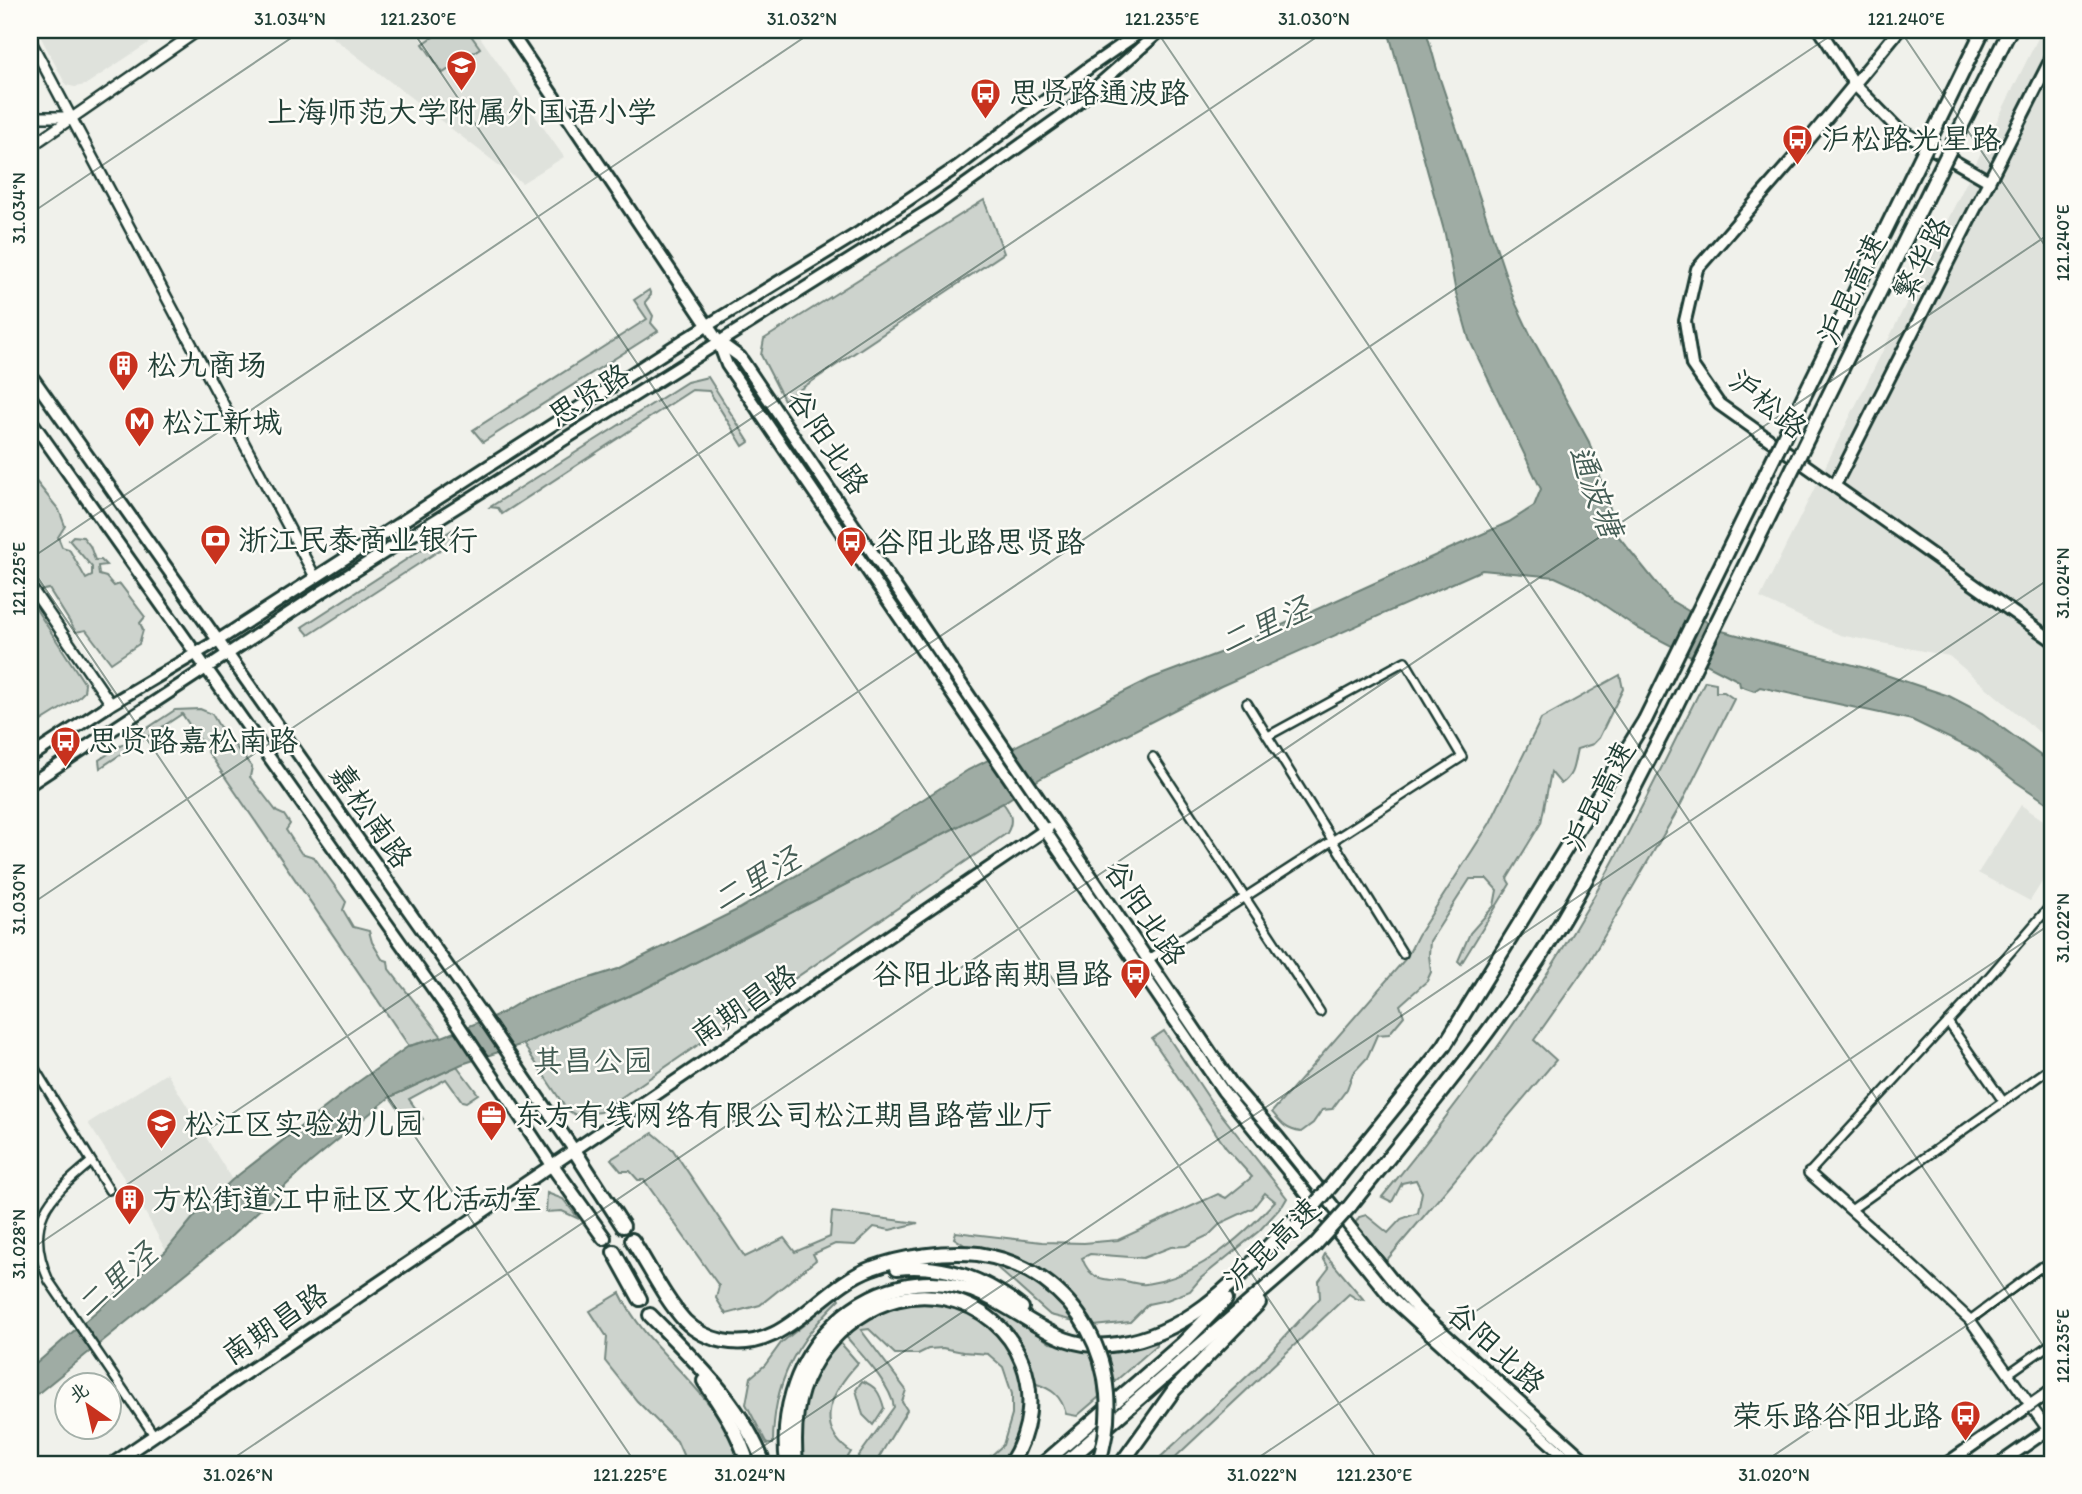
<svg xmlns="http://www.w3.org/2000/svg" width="2082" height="1494" font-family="Itim,'LXGW WenKai TC',sans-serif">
  <rect width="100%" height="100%" fill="#f0f1eb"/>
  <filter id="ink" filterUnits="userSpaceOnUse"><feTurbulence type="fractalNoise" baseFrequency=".0143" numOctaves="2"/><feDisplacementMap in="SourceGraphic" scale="14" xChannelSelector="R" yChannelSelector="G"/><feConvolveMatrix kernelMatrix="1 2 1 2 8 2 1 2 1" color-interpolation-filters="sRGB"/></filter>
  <g filter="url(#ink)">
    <g fill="#dfe2dc">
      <polygon points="37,30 168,30 85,85 75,87 66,85"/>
      <polygon points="323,30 475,30 564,157 522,183"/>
      <polygon points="2042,30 2052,30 2052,743 1949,656 1840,635 1760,598"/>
      <polygon points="2021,805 2052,826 2052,866 2030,901 1978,873"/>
      <polygon points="167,1073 232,1180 197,1213 166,1251 140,1203 88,1123"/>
    </g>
    <g fill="#cdd3cd" stroke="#768880" stroke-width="2" fill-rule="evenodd">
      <polygon points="443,30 467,30 480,48 443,73 423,44"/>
      <polygon points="984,200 1004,253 784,400 761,355 764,339"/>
      <polygon points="649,290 651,295 645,302 653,316 651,323 658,331 483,442 473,430 647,319 634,300"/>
      <polygon points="708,377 749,442 743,446 709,391 692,390 502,514 498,508 490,507 687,382"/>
      <polygon points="30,474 59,510 65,526 58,537 62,547 69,549 86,579 92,576 92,567 69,540 73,536 83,537 90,546 95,560 101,560 106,565 98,566 99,575 106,577 114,586 120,584 145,617 140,623 143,630 139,644 111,663 86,630 76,632 49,589 40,591 30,576"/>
      <polygon points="452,530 457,539 309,635 302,627"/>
      <polygon points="30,600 85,684 84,692 78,698 30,728"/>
      <path d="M1620,675L1623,689L1599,738L1593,744L1577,749C1573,764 1575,774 1561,784L1551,772L1541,823L1507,879L1510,884L1461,964L1458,961L1470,933L1494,906L1497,890L1487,879H1470L1430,941L1429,955L1431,972L1427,981L1400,1005L1404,1016L1389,1034L1377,1035L1367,1058L1353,1073L1347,1089L1332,1109L1322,1110L1313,1123L1301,1132C1286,1130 1281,1123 1272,1112L1407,957L1418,935L1490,823L1541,719Z"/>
      <path d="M1705,681L1716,683V692H1724L1734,699L1679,808L1589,962L1534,1040L1556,1060L1386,1261L1380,1262L1352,1229L1359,1217L1366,1215L1388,1233L1401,1219L1418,1213L1422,1192L1416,1180L1402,1183L1392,1202L1382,1197C1458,1105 1531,1006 1590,903C1632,831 1667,755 1705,681Z"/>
      <polygon points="200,709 212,714 219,726 252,767 250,777 277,812 284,815 290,824 286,830 301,853 314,857 346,902 343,910 353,927 369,931 372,942 382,959 388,961 389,969 442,1037 409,1046 182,714 100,768 99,760 175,710"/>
      <path d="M1003,803C1011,813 1014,821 1007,833L600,1112L576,1115L567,1110L523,1044L560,1025L642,990Z"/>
      <path d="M1164,1031L1210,1100L1287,1198L1283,1205L1259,1231L1201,1278L1190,1291L1167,1300L1148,1304L1130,1322L1094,1326L1050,1315L993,1264L954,1238L956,1232L1042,1242L1084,1243L1118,1240L1218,1194L1226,1198L1252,1177L1226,1148L1152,1039ZM1265,1193L1275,1201C1241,1238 1198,1277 1146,1284C1139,1285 1132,1282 1125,1281C1104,1279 1091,1282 1082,1258L1090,1254L1143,1258L1171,1247L1186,1246L1209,1235L1221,1223L1253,1208Z"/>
      <polygon points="457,1066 478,1094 466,1102 462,1101 446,1079 409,1099 423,1119 411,1127 390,1097"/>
      <polygon points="653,1133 673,1150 745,1257 784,1238 795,1252 830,1237 832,1212 918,1223 890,1230 874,1227 855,1245 835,1244 813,1254 816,1260 760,1305 726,1314 716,1298 719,1286 644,1180 638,1180 630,1171 621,1171 611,1159"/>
      <polygon points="547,1193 563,1199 579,1219 562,1211 546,1212"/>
      <polygon points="1325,1254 1364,1300 1357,1299 1349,1294 1168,1464 1153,1464 1256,1368 1320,1298 1319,1281 1329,1268 1323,1258"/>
      <path d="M935,1286L967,1291L1015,1318L1050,1343L1087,1348C1098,1361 1097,1381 1099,1397L1077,1416L1066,1414C1061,1395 1052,1389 1034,1383C1030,1372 1028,1360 1023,1351C1005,1314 969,1302 935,1286Z"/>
      <path d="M620,1293C649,1356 723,1393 739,1464H687L677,1441L637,1401L605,1361L607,1337L590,1311Z"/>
      <path d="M836,1293L840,1299C796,1342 773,1381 773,1444H767L746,1404L751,1377L765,1365L781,1343L806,1323Z"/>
      <path d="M900,1301C929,1303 958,1303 983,1320C1020,1344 1034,1408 1015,1447C1013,1453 1007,1459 1003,1464H982L1003,1445L1012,1415V1394L1003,1367L988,1354L963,1352L943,1348L928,1349L918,1354H895L869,1329L861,1330L906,1390L902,1402L907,1410L875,1464H853L894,1407C891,1384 858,1351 843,1333L856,1323Z"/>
      <path d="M838,1340L858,1363C833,1390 812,1425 851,1452L846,1460L841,1464H798V1419L814,1372Z"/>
      <polygon points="1155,1340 1157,1345 1112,1384 1104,1351 1130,1348"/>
      <path d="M862,1381C876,1386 880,1393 884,1408L873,1425L863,1415L856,1390Z"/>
    </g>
    <polygon fill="#9faca4" stroke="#6c8077" stroke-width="2" points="1388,30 1426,30 1438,73 1514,300 1531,336 1589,442 1619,537 1670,600 1722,631 1865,668 1949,696 1982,713 2052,764 2052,806 2016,782 1978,752 1912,720 1760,687 1754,691 1740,686 1739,681 1639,629 1579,588 1555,577 1482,570 1221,686 1041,778 1003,803 642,990 523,1044 462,1064 390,1097 311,1162 226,1241 30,1400 30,1369 166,1251 197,1213 232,1180 358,1082 409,1046 442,1037 502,1013 527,998 618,969 739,909 891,820 968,770 1150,679 1227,650 1509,522 1534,506 1541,489 1469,339 1456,293 1445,234"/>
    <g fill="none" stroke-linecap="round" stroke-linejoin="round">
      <defs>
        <g id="minor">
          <polyline points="1247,703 1403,954"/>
          <polyline points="1153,757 1320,1012"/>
          <polyline points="1137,967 1462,757 1405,661 1268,736"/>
          <polyline points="1948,1022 2003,1101"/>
          <polyline points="30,1061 109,1190"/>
          <path d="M91,1162C47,1198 23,1223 49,1281L154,1435"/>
          <polyline points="1809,1173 1975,993 2052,904"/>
          <polyline points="1851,1210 2052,1067"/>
          <polyline points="1970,1320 2041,1267 2052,1282"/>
          <polyline points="2008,1374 2052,1343"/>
        </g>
        <g id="tertiary">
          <polyline points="30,40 315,577"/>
          <polyline points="30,121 35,117 71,117"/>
          <polyline points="30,147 199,30"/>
          <polyline points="30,586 111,704"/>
          <polyline points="1809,1173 1879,1235 1970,1320 2048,1430"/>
        </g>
        <g id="secondary">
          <polyline points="509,30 718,341 727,365 1223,1091 1391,1298 1573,1464"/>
          <polyline points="1820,30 1855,85 1898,129 1989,181"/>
          <polyline points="1899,30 1792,160 1697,269 1685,321 1692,365 1719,404 2052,640"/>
          <polyline points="718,341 740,357 1232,1084 1278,1137 1401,1291 1419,1311 1589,1464"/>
          <polyline points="1835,485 2052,57"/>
          <polyline points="30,757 111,704 217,641 687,338 860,232 957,167 1091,66 1143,30"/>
          <polyline points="30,784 323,591 934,207 1070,110 1161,30"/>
          <polyline points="112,1464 1048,828"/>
        </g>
        <g id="primary">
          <polyline points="30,374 478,1009 574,1150"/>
          <polyline points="30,419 460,1027 552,1165"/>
          <polyline points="1946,1464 2052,1390"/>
          <polyline points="1999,1464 2052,1427"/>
        </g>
        <g id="motorway">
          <polyline points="1932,135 1983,30"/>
          <polyline points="1953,143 2010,30"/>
          <polyline points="574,1150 623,1226"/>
          <polyline points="552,1165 604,1238"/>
          <polyline points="1331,1186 1444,1046 1645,720"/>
          <path d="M1350,1206C1414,1126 1481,1046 1538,960C1585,887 1624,807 1664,730"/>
          <path d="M632,1240C649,1266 664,1298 685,1321C695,1331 709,1338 723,1341C785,1354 819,1287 872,1268C903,1256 945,1251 978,1254"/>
          <polyline points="614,1252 640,1299"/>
          <path d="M897,1268C945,1263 985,1279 1022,1308"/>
          <path d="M650,1315C694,1360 742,1404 764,1464"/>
          <path d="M704,1381C722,1408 739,1433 748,1464"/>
          <path d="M787,1464C781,1415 794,1368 827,1331C868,1286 930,1269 986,1296C1033,1318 1061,1353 1118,1344C1194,1333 1242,1273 1293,1221"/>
          <path d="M796,1464C794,1439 794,1414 802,1390C821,1334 881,1286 943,1298C1022,1313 1053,1399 1010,1464"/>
          <polyline points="1043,1464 1183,1343 1226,1299"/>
          <polyline points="1064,1464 1314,1246"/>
          <polyline points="1121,1464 1174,1390 1259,1303"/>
        </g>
      </defs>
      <use href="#minor" stroke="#1f3d34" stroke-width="12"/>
      <use href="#tertiary" stroke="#1f3d34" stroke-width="14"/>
      <use href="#secondary" stroke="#1f3d34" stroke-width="16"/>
      <use href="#primary" stroke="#1f3d34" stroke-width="16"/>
      <use href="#motorway" stroke="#1f3d34" stroke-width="18"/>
      <use href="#minor" stroke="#fdfcf7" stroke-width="7"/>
      <use href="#tertiary" stroke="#fdfcf7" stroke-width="9"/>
      <use href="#secondary" stroke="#fdfcf7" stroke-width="10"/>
      <use href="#primary" stroke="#fdfcf7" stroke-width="10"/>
      <use href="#motorway" stroke="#fdfcf7" stroke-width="12"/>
      <polyline stroke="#1f3d34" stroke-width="2" points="1957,1464 2052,1397"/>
      <defs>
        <g id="motorway-bridge">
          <polyline points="1645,720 1932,135"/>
          <polyline points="1664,730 1953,143"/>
          <polyline points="1297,1226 1331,1186"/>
          <polyline points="1314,1246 1350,1206"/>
          <path d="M978,1254C1079,1270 1130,1370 1098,1464"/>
        </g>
      </defs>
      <use href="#motorway-bridge" stroke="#1f3d34" stroke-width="18" stroke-linecap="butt"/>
      <use href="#motorway-bridge" stroke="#fdfcf7" stroke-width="12"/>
    </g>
  </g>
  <path fill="none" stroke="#1f3d34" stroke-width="2" stroke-opacity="0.45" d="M412,30L1380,1464M1156,30L2052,1359M1900,30L2052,256M30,214L303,30M30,559L815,30M30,566L636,1464M30,905L1327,30M30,1250L1839,30M225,1464L2052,232M737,1464L2052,577M1249,1464L2052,923M1761,1464L2052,1268"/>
  <defs>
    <symbol id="school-pin" viewBox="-11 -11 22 30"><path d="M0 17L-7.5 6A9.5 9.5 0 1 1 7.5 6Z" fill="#c8321e" stroke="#fdfcf7"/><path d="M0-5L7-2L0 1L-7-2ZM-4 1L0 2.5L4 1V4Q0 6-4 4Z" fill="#fff"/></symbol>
    <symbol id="bus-pin" viewBox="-11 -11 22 30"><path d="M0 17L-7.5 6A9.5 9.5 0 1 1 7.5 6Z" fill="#c8321e" stroke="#fdfcf7"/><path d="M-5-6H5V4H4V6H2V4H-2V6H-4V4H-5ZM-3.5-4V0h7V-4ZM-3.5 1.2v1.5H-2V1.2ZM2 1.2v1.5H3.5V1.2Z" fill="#fff"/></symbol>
    <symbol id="building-pin" viewBox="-11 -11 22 30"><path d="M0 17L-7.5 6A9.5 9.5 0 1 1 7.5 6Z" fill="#c8321e" stroke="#fdfcf7"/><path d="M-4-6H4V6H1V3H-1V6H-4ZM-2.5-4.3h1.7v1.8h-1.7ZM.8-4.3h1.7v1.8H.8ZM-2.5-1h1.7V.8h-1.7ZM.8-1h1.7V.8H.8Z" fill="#fff"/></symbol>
    <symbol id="metro-pin" viewBox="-11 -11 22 30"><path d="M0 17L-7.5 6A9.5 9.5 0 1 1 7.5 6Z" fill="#c8321e" stroke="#fdfcf7"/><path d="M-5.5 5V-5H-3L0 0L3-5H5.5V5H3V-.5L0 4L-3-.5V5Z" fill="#fff"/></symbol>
    <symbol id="bank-pin" viewBox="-11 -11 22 30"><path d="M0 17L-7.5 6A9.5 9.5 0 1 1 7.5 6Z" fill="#c8321e" stroke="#fdfcf7"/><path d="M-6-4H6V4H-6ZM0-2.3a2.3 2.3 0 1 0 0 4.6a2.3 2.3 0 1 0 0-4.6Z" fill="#fff"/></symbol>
    <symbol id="office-pin" viewBox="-11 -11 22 30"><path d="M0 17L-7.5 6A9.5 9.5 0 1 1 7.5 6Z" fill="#c8321e" stroke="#fdfcf7"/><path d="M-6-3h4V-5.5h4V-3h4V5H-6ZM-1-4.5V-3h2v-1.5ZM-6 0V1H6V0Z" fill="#fff"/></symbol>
  </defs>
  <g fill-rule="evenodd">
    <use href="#school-pin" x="444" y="48" width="35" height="47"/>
    <use href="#bus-pin" x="968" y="76" width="35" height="47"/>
    <use href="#bus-pin" x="1780" y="122" width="35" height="47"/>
    <use href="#building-pin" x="106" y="348" width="35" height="47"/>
    <use href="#metro-pin" x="122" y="404" width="35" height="47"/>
    <use href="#bank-pin" x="198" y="522" width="35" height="47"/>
    <use href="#bus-pin" x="834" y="524" width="35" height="47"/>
    <use href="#bus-pin" x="48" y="724" width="35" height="47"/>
    <use href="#bus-pin" x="1118" y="956" width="35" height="47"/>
    <use href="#office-pin" x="474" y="1098" width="35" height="47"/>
    <use href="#school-pin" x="144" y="1106" width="35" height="47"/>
    <use href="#building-pin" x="112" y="1182" width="35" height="47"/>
    <use href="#bus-pin" x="1948" y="1398" width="35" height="47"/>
  </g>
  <g text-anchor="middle" stroke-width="5" stroke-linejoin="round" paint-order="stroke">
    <g font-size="30" fill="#1f3d34" stroke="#fdfcf7" text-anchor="start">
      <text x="1009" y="103">思贤路通波路</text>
      <text x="462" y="122" text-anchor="middle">上海师范大学附属外国语小学</text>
      <text x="1821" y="149">沪松路光星路</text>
      <text x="147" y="375">松九商场</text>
      <text x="162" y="432">松江新城</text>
      <text x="238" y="550">浙江民泰商业银行</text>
      <text x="875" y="552">谷阳北路思贤路</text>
      <text x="88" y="751">思贤路嘉松南路</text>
      <text x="1112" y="984" text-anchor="end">谷阳北路南期昌路</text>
      <text x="514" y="1125">东方有线网络有限公司松江期昌路营业厅</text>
      <text x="184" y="1134">松江区实验幼儿园</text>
      <text x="152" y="1209">方松街道江中社区文化活动室</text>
      <text x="1942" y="1426" text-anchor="end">荣乐路谷阳北路</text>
    </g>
    <g font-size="30" fill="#1f3d34" stroke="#fdfcf7">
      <text transform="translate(1922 259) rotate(-63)" y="10">繁华路</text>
      <text transform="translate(1852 289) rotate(-64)" y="10">沪昆高速</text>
      <text transform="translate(589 395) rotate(-32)" y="10">思贤路</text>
      <text transform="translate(1768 404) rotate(39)" y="10">沪松路</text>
      <text transform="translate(828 442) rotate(56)" y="10">谷阳北路</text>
      <text transform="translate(1599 796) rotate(-62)" y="10">沪昆高速</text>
      <text transform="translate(371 816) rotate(55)" y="10">嘉松南路</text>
      <text transform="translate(1145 913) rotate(56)" y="10">谷阳北路</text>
      <text transform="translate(744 1005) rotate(-34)" y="10">南期昌路</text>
      <text transform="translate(1272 1244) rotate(-43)" y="10">沪昆高速</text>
      <text transform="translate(275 1324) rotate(-34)" y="10">南期昌路</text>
      <text transform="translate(1496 1348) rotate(42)" y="10">谷阳北路</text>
    </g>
    <g font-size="30" fill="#425b53" stroke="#fdfcf7">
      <text x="593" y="1071">其昌公园</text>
    </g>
    <g font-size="32" font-style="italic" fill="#455e56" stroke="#fdfcf7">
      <text transform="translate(1596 491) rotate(69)" y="11">通波塘</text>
      <text transform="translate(1265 625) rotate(-24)" y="11">二里泾</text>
      <text transform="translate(756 879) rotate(-30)" y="11">二里泾</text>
      <text transform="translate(116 1280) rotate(-41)" y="11">二里泾</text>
    </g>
  </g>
  <rect width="2082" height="1494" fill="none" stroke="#fdfcf7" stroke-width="77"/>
  <g transform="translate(88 1406) rotate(326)"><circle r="33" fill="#fdfcf7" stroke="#a4b0a9" stroke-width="2"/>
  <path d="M0-5L12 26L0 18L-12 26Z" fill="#c8321e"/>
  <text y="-10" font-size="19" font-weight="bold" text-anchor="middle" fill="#1f3d34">北</text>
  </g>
  <rect x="38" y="38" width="2006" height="1418" fill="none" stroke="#1f3d34" stroke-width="2.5"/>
  <g font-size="18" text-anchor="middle" fill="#1f3d34">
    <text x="290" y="25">31.034°N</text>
    <text x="418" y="25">121.230°E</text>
    <text x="802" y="25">31.032°N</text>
    <text x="1162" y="25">121.235°E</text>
    <text x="1314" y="25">31.030°N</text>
    <text x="1906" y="25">121.240°E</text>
    <text transform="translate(19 208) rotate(-90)" y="6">31.034°N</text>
    <text transform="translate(2063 243) rotate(-90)" y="6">121.240°E</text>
    <text transform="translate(19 579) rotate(-90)" y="6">121.225°E</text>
    <text transform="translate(2063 583) rotate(-90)" y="6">31.024°N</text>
    <text transform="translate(19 899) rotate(-90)" y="6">31.030°N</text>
    <text transform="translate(2063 928) rotate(-90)" y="6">31.022°N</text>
    <text transform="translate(19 1244) rotate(-90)" y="6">31.028°N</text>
    <text transform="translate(2063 1346) rotate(-90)" y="6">121.235°E</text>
    <text x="238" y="1481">31.026°N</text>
    <text x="630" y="1481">121.225°E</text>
    <text x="750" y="1481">31.024°N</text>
    <text x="1262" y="1481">31.022°N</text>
    <text x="1374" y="1481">121.230°E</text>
    <text x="1774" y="1481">31.020°N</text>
  </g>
</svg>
